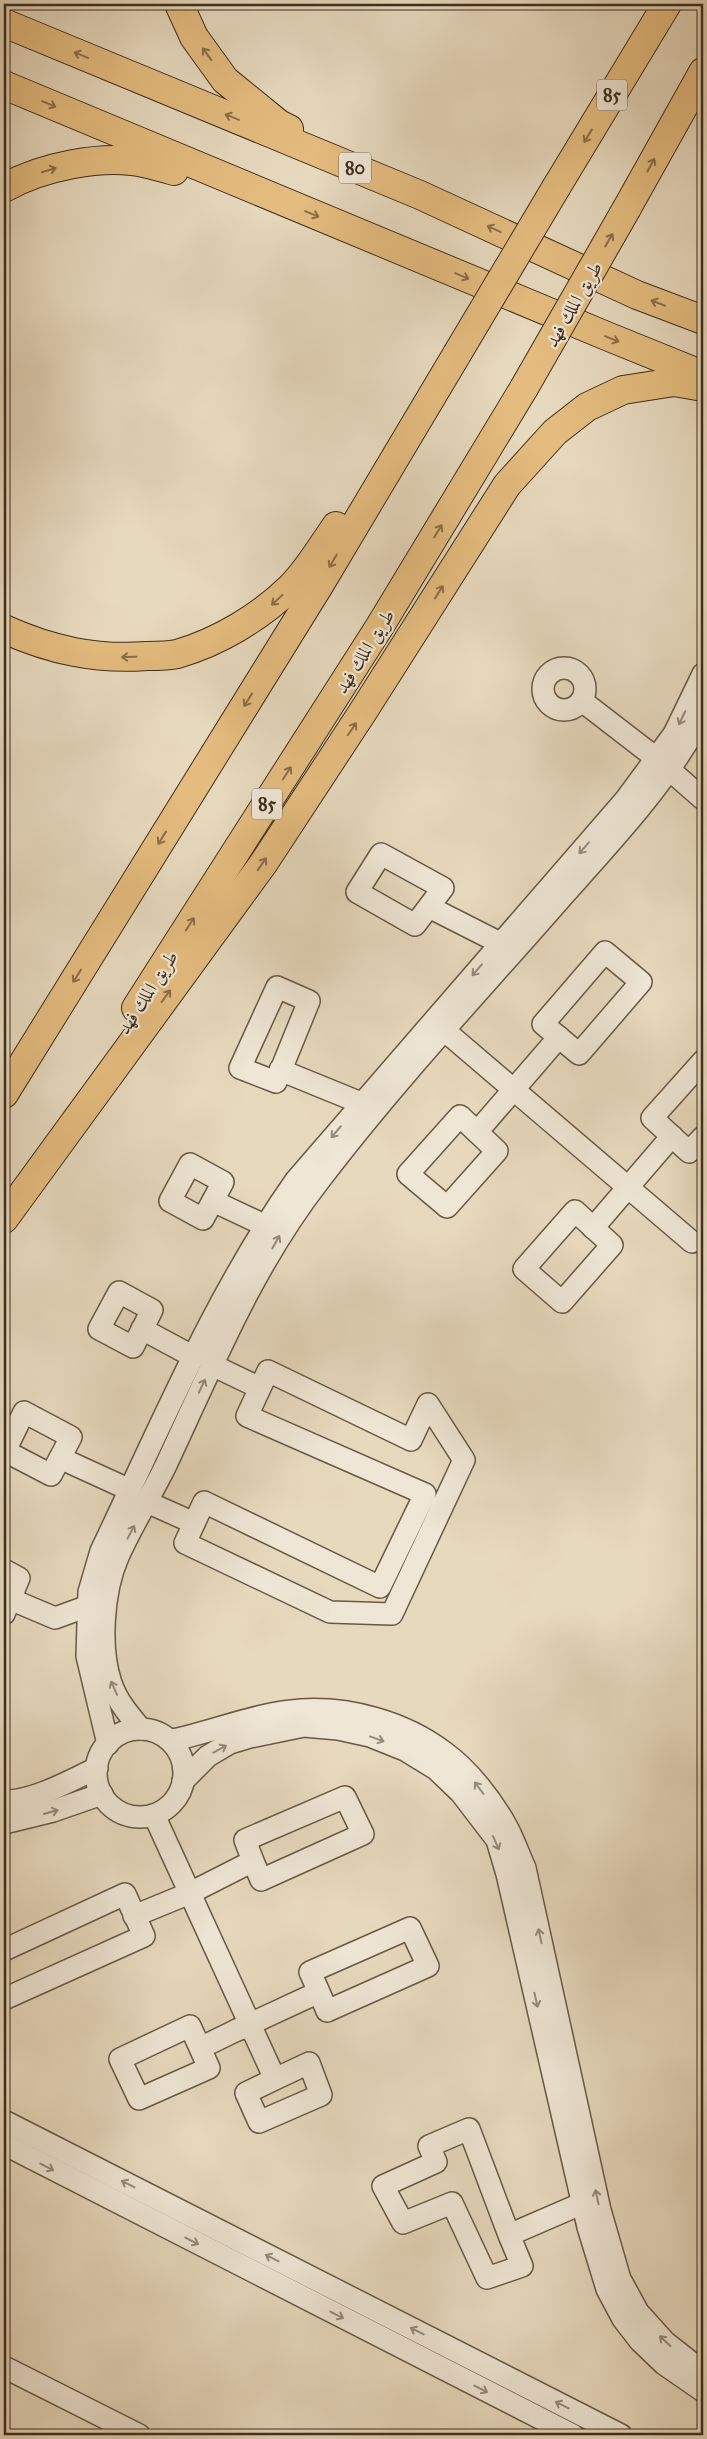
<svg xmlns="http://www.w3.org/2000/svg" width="707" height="2439" font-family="'IM FELL Great Primer',Amiri,serif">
  <rect width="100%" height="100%" fill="#e7d9be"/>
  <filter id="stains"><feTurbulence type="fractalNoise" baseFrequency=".004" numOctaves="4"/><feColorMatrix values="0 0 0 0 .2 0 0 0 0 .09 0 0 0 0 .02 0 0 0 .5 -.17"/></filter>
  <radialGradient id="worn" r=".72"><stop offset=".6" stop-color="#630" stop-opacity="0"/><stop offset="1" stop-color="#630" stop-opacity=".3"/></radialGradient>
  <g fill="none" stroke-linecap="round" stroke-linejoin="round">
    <defs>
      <g id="minor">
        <circle cx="564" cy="689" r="21"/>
        <polyline points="582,701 656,758 703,799"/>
        <polygon points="381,854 443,888 415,925 357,892"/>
        <polyline points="429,907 500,943"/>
        <polygon points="605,952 641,982 579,1054 543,1024"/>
        <polygon points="277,987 309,1001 276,1082 240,1068"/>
        <polyline points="445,1031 692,1242"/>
        <polyline points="703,1061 652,1118 689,1152 703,1137"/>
        <polyline points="280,1070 361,1103"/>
        <polygon points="460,1116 497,1151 447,1207 408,1174"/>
        <polyline points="477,1132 559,1037"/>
        <polygon points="190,1164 223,1182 203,1219 170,1201"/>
        <polyline points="213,1201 264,1225"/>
        <polygon points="575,1211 612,1245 562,1302 524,1269"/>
        <polyline points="593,1228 672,1136"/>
        <polygon points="119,1292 152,1310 133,1347 99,1329"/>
        <polyline points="142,1329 194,1357"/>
        <polyline points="212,1365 260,1388 268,1371 411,1440 428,1404 464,1460 392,1614 330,1612 185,1543 204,1502 380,1587 425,1494 247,1416 260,1388"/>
        <polygon points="24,1412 71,1437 51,1475 5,1451"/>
        <polyline points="60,1458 130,1490"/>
        <polyline points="147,1502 194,1523"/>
        <polyline points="4,1570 19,1578 4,1614"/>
        <polyline points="10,1599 55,1618 88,1606"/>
        <circle cx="140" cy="1773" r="44"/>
        <path d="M141,1729C129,1715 117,1701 111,1683C99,1648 103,1591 118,1557C132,1525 151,1496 166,1465C212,1367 252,1267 319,1181C394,1082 480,991 561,898C612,841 667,783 703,715"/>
        <path d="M173,1740C216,1731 256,1713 301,1710C350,1707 404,1722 444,1752C469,1770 492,1800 507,1827C514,1840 519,1855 525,1868L600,2210L620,2279L638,2312L665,2342L703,2372"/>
        <path d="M108,1744L87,1656L89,1592L101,1551C161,1426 215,1295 296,1180L626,799L674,734L703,674"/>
        <polyline points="183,1781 208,1756 230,1743 250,1737 304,1726 338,1729 370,1736 405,1750 436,1769 461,1793 497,1840 507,1874 588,2227 607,2289 623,2319 640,2341 664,2364 703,2391"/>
        <path d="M4,1801C33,1802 71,1780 97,1768"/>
        <polyline points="154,1815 275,2079 309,2063 321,2095 259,2122 246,2093 275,2079"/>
        <polyline points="4,1823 53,1811 102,1794"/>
        <polyline points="134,1916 190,1893 253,1861 261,1880 363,1834 345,1797 245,1840 253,1861"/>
        <polyline points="4,1950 125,1894 144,1936 4,1999"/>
        <polyline points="237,2030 319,1992 327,2011 428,1966 410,1928 310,1972 319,1992"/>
        <polyline points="200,2048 209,2068 139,2099 120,2059 190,2026 200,2048 237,2030 251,2026"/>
        <polyline points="4,2121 621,2435"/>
        <polyline points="4,2144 573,2435"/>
        <polyline points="509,2235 522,2266 487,2278 452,2203 403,2223 383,2186 436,2162 429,2146 469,2129 509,2235 583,2203"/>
        <polyline points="4,2367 139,2435"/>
      </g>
      <g id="highway">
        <polyline points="179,4 194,37 225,80 279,124 289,129"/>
        <polyline points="4,23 420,195 637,295 703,320"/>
        <polyline points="4,85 609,337 703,375"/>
        <polyline points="557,186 667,4"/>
        <path d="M4,188C41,167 102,154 144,163C154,165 164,168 174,171"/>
        <polyline points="627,208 703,72"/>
        <path d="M4,629C51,650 95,660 147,656C157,656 168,656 177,654C219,642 260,617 291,587C308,570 322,546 336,526"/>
        <polyline points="136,1008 380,626 524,388"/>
        <polyline points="4,1094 320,584 457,354"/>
        <polyline points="4,1219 263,864 364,710 507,485 555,432 587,407 623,390 674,382 703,387"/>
      </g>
    </defs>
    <use href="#minor" stroke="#685945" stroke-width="24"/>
    <use href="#highway" stroke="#3e2e1d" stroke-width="30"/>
    <use href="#minor" stroke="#efe6d5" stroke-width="21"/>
    <use href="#highway" stroke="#e4bc7f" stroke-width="28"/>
    <defs>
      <g id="highway-bridge">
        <polyline points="457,354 557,186"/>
        <polyline points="524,388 627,208"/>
      </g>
    </defs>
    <use href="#highway-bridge" stroke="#3e2e1d" stroke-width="30" stroke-linecap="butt"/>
    <use href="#highway-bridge" stroke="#e4bc7f" stroke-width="28"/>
  </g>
  <defs><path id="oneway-shaft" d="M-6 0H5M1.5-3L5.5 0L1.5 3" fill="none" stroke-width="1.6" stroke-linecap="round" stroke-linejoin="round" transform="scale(1.25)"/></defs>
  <g stroke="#896e49">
    <use href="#oneway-shaft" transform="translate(207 54) rotate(-126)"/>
    <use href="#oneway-shaft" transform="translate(81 55) rotate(-158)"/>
    <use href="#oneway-shaft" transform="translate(49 104) rotate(23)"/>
    <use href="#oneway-shaft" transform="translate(232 117) rotate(-158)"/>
    <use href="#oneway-shaft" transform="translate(588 136) rotate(121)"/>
    <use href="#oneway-shaft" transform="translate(651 165) rotate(-61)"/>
    <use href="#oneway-shaft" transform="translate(49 170) rotate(-17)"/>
    <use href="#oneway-shaft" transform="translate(312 214) rotate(23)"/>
    <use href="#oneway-shaft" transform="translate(494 229) rotate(-155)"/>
    <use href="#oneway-shaft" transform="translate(609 240) rotate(-60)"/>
    <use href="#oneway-shaft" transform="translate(462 276) rotate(23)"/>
    <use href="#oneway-shaft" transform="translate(658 303) rotate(-159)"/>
    <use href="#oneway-shaft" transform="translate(612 339) rotate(22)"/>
    <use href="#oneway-shaft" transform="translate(438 531) rotate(-59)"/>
    <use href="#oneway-shaft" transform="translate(333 561) rotate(121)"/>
    <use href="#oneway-shaft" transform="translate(439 592) rotate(-58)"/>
    <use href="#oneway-shaft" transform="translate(277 600) rotate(137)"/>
    <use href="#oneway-shaft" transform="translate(129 657) rotate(179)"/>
    <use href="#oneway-shaft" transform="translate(248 700) rotate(122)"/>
    <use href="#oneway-shaft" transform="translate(352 729) rotate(-56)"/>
    <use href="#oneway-shaft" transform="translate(287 773) rotate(-57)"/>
    <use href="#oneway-shaft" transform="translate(162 838) rotate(122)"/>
    <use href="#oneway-shaft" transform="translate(262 864) rotate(-55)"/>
    <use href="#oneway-shaft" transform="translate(190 924) rotate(-57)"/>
    <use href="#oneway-shaft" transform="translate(77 976) rotate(122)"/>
    <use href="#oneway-shaft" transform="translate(166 996) rotate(-54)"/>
  </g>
  <g stroke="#968a79">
    <use href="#oneway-shaft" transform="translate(682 718) rotate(116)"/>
    <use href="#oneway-shaft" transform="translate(584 848) rotate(131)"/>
    <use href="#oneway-shaft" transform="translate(477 970) rotate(131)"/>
    <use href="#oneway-shaft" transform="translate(336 1132) rotate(130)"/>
    <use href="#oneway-shaft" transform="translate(276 1242) rotate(-61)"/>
    <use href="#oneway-shaft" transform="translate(202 1386) rotate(-65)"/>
    <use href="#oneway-shaft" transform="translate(131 1532) rotate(-62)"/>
    <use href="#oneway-shaft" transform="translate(114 1688) rotate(-114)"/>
    <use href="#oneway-shaft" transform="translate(377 1739) rotate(20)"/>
    <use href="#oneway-shaft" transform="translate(220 1749) rotate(-29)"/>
    <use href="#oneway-shaft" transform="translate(479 1788) rotate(-127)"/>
    <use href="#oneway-shaft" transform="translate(51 1812) rotate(-16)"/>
    <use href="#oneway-shaft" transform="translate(496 1843) rotate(66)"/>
    <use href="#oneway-shaft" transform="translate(540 1936) rotate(-102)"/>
    <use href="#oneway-shaft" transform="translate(536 2000) rotate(77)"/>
    <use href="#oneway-shaft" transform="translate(47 2167) rotate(27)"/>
    <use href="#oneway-shaft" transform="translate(128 2184) rotate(-153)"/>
    <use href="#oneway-shaft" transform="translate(597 2197) rotate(-102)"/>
    <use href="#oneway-shaft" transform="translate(192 2241) rotate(27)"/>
    <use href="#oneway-shaft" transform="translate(272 2258) rotate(-153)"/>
    <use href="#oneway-shaft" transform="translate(337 2315) rotate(27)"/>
    <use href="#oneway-shaft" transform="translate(417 2331) rotate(-153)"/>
    <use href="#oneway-shaft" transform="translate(665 2341) rotate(-137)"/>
    <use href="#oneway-shaft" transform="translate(481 2389) rotate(27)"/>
    <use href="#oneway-shaft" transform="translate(562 2405) rotate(-153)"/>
  </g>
  <g text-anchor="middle" stroke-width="4.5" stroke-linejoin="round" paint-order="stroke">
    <g fill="#efe6d5" stroke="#736554" stroke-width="1">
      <rect x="597" y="79.5" width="30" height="31" rx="4"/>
      <rect x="339" y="152.5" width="32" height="31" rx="4"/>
      <rect x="252" y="788.5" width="30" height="31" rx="4"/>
    </g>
    <g font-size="18" font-weight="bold" fill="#3e2e1d">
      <text x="612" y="101">85</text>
      <text x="355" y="174">80</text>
      <text x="267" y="810">85</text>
    </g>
    <g font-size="19" fill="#3e2e1d" stroke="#efe6d5">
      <text transform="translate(573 304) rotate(-60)" y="7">طريق الملك فهد</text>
      <text transform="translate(364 651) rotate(-58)" y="7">طريق الملك فهد</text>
      <text transform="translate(147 992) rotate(-57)" y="7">طريق الملك فهد</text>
    </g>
  </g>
  <rect width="707" height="2439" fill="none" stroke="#e7d9be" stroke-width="20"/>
  <rect x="5" y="5" width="697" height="2429" fill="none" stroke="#3e2e1d" stroke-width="2.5"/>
  <rect x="10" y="10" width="687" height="2419" fill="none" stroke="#3e2e1d"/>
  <rect width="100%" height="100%" filter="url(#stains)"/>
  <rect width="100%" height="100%" fill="url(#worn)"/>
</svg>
